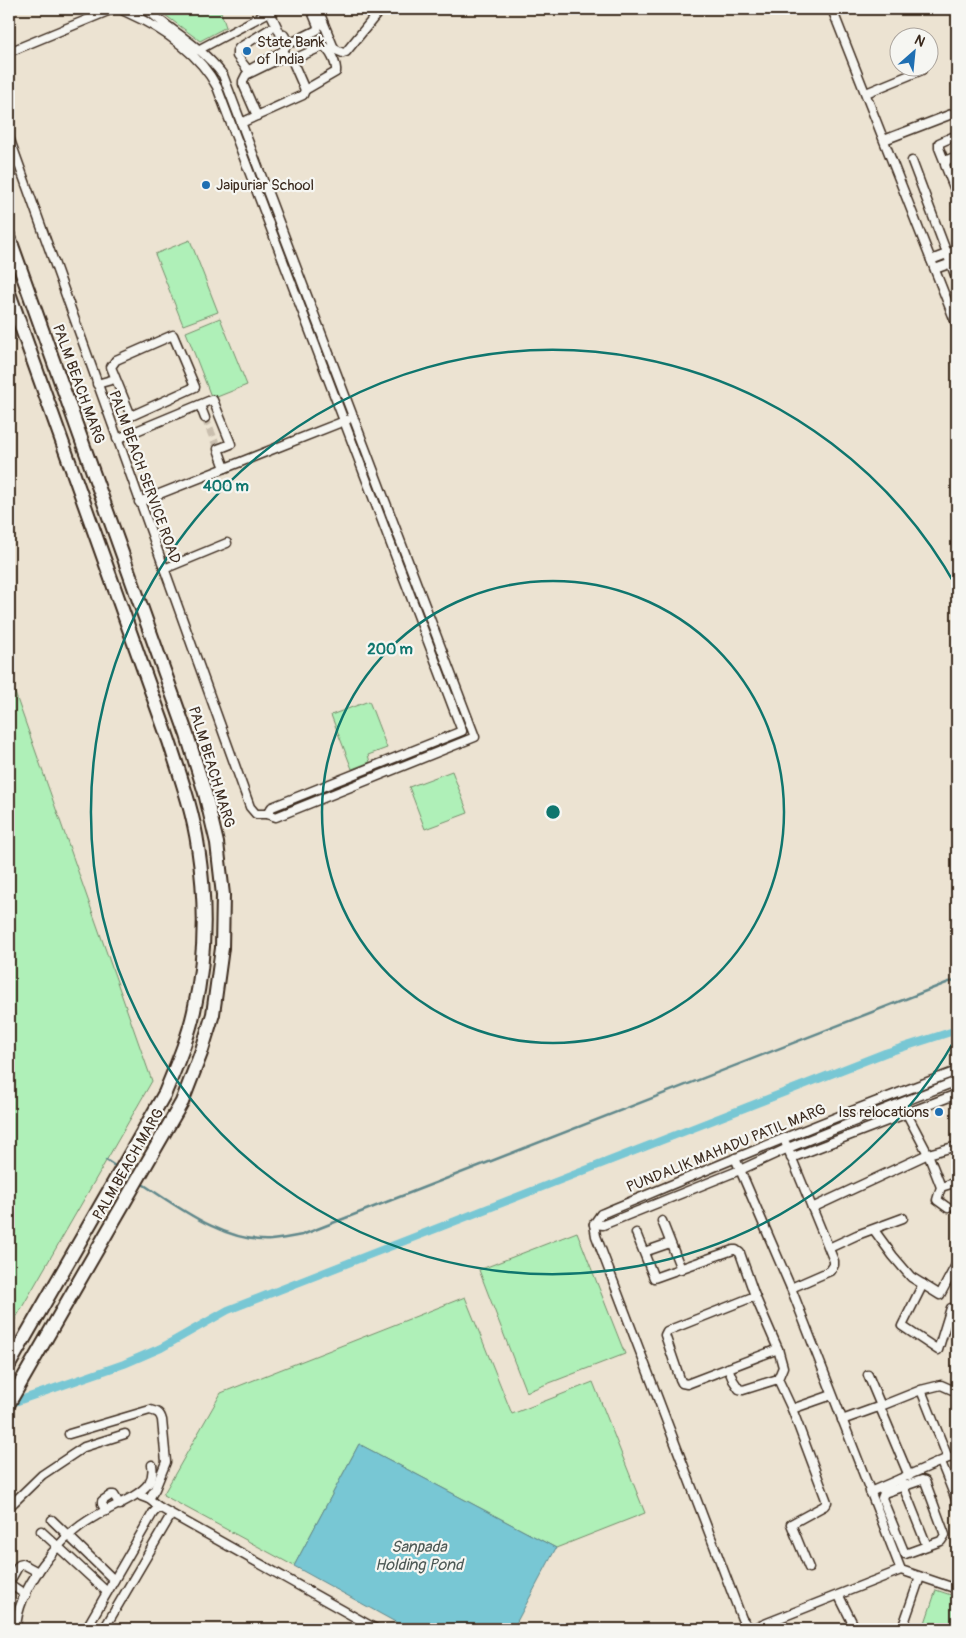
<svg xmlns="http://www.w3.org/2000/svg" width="966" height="1638" font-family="Pangolin,sans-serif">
  <rect width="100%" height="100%" fill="#ece3d2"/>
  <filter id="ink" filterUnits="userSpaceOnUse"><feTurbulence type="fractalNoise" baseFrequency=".02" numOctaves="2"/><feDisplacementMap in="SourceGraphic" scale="10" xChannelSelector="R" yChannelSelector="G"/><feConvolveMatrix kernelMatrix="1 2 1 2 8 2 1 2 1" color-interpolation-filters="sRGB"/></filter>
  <g filter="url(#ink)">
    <g fill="#aff0b8" stroke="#758d6b">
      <polygon points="157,9 220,9 226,27 200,41"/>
      <polygon points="190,240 218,312 183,325 155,254"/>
      <polygon points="220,318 247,385 212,399 186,332"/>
      <polygon points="9,676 152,1081 9,1330"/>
      <polygon points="369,701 387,748 368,755 370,762 352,769 331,715"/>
      <polygon points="452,771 468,813 425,829 409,787"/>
      <polygon points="577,1232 625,1354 526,1392 479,1270"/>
      <polygon points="465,1297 512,1414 593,1382 645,1513 556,1548 359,1444 294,1566 163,1495 221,1393"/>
      <polygon points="936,1590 957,1597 957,1629 923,1629"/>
    </g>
    <polygon fill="#78c7d4" stroke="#60888b" points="359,1444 556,1548 513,1629 408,1629 294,1566"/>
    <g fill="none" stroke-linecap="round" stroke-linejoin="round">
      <g stroke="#60888b" stroke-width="2.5">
        <polyline points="106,1160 118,1168"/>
        <polyline points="124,1172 135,1179"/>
        <path d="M141,1183C178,1207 225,1243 271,1240C282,1239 292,1237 302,1235L949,982L957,981"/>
      </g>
      <polyline stroke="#78c7d4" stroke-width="8" points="9,1404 124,1364 161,1348 228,1310 885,1053 957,1030"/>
      <polyline stroke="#c9beae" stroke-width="8" stroke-dasharray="8 4" stroke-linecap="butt" points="205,418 218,449"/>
      <defs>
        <g id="street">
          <polyline points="318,9 333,46 336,50 343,53 346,52 381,9"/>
          <polyline points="832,9 957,326"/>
          <path d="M124,11C160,27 198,51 217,87L462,731L272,807L267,814L276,817L475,737L223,75C200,45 174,33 146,9"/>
          <polyline points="270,12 286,46 283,51 249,70 247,69 237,56 237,51 239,48 270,29"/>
          <polyline points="284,35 287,40 293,42 317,30 318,26 311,9"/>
          <polyline points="198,50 275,9"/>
          <polyline points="9,52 113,9"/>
          <path d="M292,60L323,46C330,50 337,64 336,72L305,90"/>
          <polyline points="866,93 922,70"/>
          <polyline points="241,123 303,95 305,90 292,60 288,56 285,56 246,75 243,81 243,84 257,116"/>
          <polyline points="9,137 250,807 256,814 267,814"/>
          <polyline points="884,140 957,112"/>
          <polyline points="957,156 947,160 945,165 957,195"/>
          <polyline points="912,161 957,280"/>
          <polyline points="945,163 939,148 939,143 957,135"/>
          <polyline points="931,260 957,250"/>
          <polyline points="935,269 957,261"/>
          <polygon points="173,335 195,387 131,416 111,367 116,360"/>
          <polyline points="97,384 115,379"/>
          <polyline points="200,405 205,418"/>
          <polyline points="117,439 211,400 213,400 231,444 218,449 225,468"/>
          <polyline points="139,502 347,420"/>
          <polyline points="164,569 227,543"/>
          <polyline points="907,1114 928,1154 941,1187 937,1200 948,1208"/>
          <polyline points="786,1144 834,1261 834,1265 830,1271 791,1288"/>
          <polyline points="735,1158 791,1288 901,1570 957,1589"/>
          <polyline points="791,1158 957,1094"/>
          <polyline points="941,1187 957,1182"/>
          <polyline points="812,1208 928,1154 957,1146"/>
          <polyline points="662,1221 681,1269"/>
          <polyline points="594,1224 596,1236 742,1619 750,1629"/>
          <path d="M594,1224L601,1214C719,1165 837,1115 957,1071"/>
          <polyline points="594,1224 603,1225 740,1170 788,1148 903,1102 957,1081"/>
          <polyline points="874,1230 893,1256 911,1277 940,1295 957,1263"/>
          <polyline points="636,1233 654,1278 733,1250 736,1250 740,1253 755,1296 778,1349 783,1367 778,1379 792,1409 832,1395"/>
          <polyline points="829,1248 857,1235 903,1218"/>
          <polyline points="644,1252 670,1243"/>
          <polyline points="923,1284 902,1326 938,1350 951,1308 957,1311"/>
          <polyline points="755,1296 667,1331 665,1335 680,1379 682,1383 687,1384 778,1349"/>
          <polyline points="728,1368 733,1380 739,1389 743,1390 778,1379"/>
          <polyline points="868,1375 881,1406"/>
          <polyline points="921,1390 948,1458"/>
          <polyline points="880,1407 909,1476"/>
          <polyline points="792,1409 827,1502 824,1506 791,1524 809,1568"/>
          <polyline points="842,1420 881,1406 921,1390 941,1385 957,1392"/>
          <path d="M69,1434L150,1410C158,1412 160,1413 162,1420L166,1462L155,1489L149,1499"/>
          <polyline points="941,1462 957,1502"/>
          <polyline points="900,1479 903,1486 927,1546 905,1554 882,1498 884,1493 922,1480 925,1481 945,1535 941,1541 927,1546"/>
          <polyline points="870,1492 948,1458 957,1457"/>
          <polyline points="141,1496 149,1499 159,1507"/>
          <polyline points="9,1507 42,1475 84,1447 125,1434"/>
          <polyline points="106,1511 102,1504 102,1501 111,1495 114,1495 120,1505"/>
          <polyline points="52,1520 114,1580"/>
          <polyline points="41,1531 107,1592"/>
          <polyline points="26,1595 11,1585 10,1581 19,1565 23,1564 38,1572"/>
          <polyline points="839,1596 853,1624 852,1626 843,1629"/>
          <path d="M16,1629C17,1589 60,1536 94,1517C110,1507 138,1498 149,1483C153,1477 153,1471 152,1465"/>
          <polyline points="86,1629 153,1513 159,1507 376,1629"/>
          <polyline points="104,1629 171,1515"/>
          <polyline points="752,1629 901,1570"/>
          <polyline points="902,1629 920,1577"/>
        </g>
        <g id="primary">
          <polyline points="9,237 187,735 205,793 217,843 223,895 222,948 213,1014 201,1053 182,1102 9,1403"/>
          <path d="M9,293L169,741C180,775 193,811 198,847C206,900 206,958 194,1011C188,1039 176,1066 165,1093L9,1365"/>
        </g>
      </defs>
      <use href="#street" stroke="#3b2a1e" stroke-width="11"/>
      <use href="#primary" stroke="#3b2a1e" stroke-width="16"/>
      <use href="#street" stroke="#f6f6f2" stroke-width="8"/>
      <use href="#primary" stroke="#f6f6f2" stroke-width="12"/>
    </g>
  </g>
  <g fill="none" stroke="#0f766e" stroke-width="2.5">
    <circle cx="553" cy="812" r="231"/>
    <path d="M957 1036A462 462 0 1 1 957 588"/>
  </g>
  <g fill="#1f6fb2" stroke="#f6f6f2" stroke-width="2">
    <circle cx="247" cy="51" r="5"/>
    <circle cx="206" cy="185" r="5"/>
    <circle cx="939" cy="1112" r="5"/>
  </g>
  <g text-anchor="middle" stroke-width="4.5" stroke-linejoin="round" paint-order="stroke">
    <g font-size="15" fill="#3b2a1e" stroke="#f6f6f2" text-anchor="start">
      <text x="257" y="47">State Bank<tspan x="257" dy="17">of India</tspan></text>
      <text x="216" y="190">Jaipuriar School</text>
      <text x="929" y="1117" text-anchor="end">Iss relocations</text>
    </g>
    <g font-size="15" fill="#3b2a1e" stroke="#f6f6f2">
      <text transform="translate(79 384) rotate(70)" y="5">PALM BEACH MARG</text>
      <text transform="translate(145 477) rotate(70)" y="5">PALM BEACH SERVICE ROAD</text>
      <text transform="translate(212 767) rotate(73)" y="5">PALM BEACH MARG</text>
      <text transform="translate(726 1148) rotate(-22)" y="5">PUNDALIK MAHADU PATIL MARG</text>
      <text transform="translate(128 1164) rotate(-60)" y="5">PALM BEACH MARG</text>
    </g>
    <g font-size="16" font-style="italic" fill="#4d5955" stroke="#f6f6f2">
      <text x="419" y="1552">Sanpada<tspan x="419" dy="18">Holding Pond</tspan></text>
    </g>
  </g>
  <circle cx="553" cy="812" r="8" fill="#0f766e" stroke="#f6f6f2" stroke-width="2.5"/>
  <g font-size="15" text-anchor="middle" font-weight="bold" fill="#0f766e" stroke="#f6f6f2" stroke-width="4.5" stroke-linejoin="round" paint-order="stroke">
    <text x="226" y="491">400 m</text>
    <text x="390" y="654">200 m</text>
  </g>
  <rect width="966" height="1638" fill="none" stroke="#f6f6f2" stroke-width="30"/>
  <rect x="15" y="15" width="936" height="1608" fill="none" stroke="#3b2a1e" stroke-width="2" filter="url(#ink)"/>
  <g transform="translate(914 52) rotate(27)"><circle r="24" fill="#f6f6f2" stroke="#aba49d"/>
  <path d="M0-4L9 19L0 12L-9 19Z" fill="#1f6fb2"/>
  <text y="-8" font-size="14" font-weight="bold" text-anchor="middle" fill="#3b2a1e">N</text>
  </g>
</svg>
